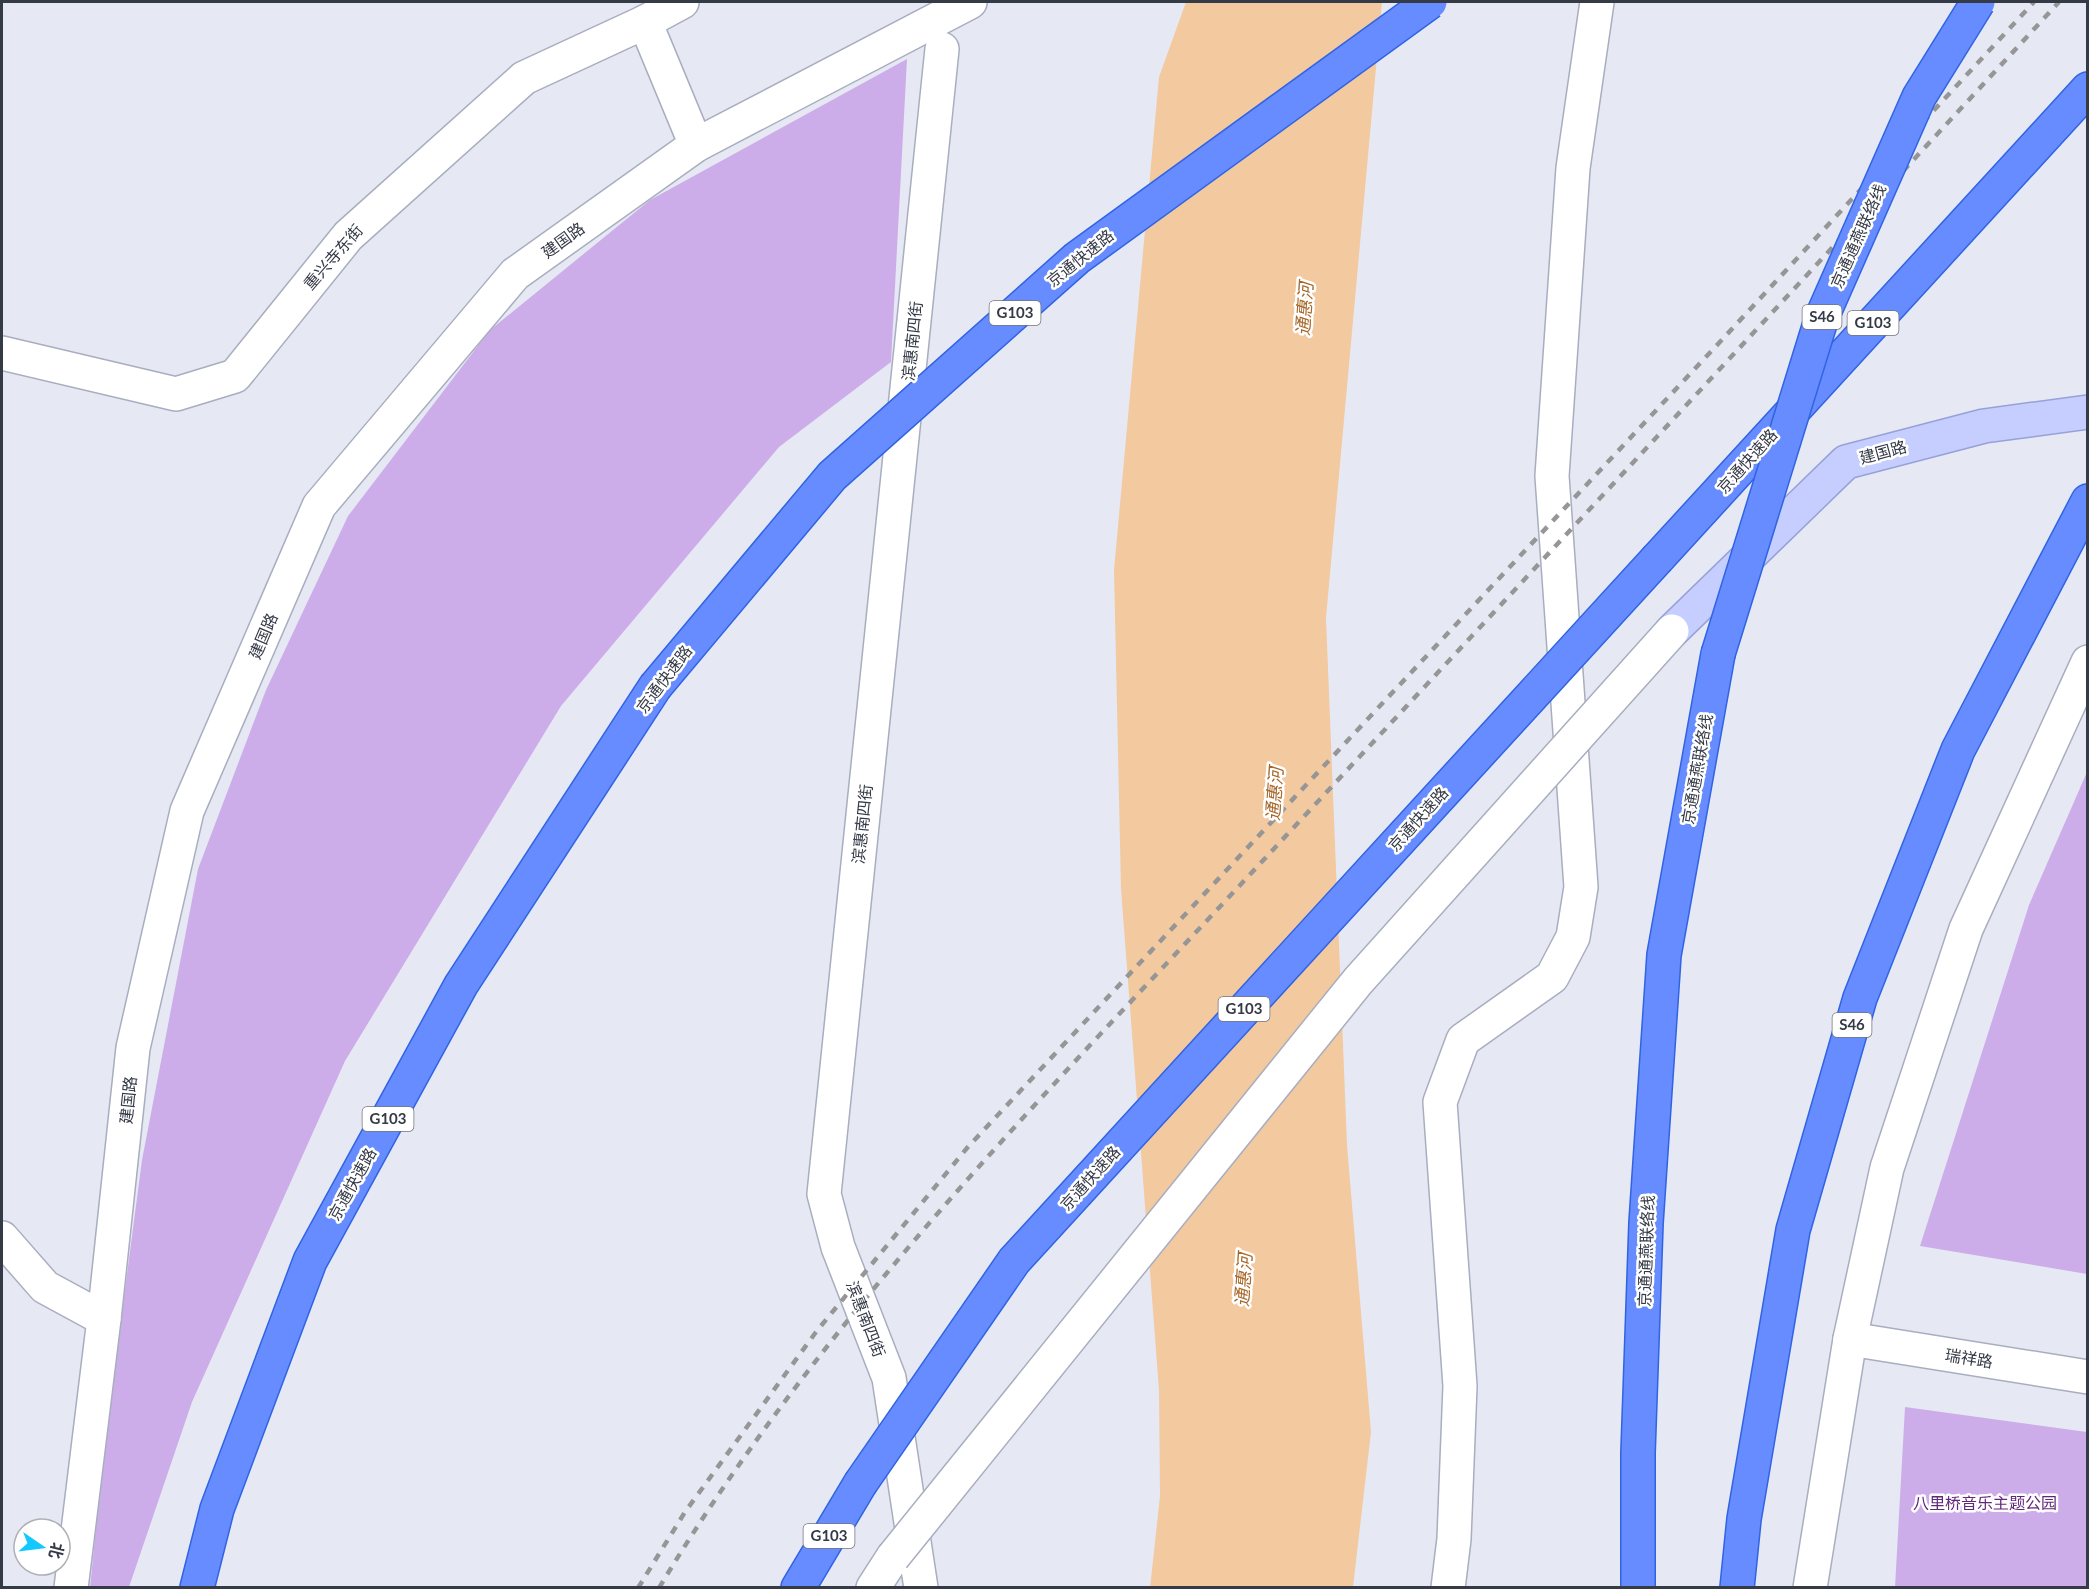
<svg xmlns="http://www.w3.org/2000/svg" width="2089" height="1589" font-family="Lato,'Noto Sans SC',sans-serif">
  <rect width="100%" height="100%" fill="#e6e9f4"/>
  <g fill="#cdade9">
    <polygon points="907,59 891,362 779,447 561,706 345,1061 192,1402 129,1587 90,1588 103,1457 142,1160 198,869 266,690 348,516 490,330 650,200"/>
    <polygon points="2087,772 2087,1274 1920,1246 2029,905"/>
    <polygon points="1905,1407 2087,1432 2087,1587 1895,1587"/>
  </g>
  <polygon fill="#f3c9a0" points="1186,2 1382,2 1326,618 1347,1145 1371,1432 1353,1587 1150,1588 1160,1496 1159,1390 1121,889 1114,570 1159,77"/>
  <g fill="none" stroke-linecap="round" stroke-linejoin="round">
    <defs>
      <g id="minor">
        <polyline points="645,22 696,145"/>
        <polyline points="2,1238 45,1287 104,1319"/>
        <polyline points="921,1588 889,1378 838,1247 824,1194 942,49"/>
        <polyline points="1448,1588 1454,1539 1460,1386 1440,1102 1463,1040 1552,977 1573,937 1581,887 1552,476 1573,168 1597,2"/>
        <polyline points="1810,1588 1850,1339 1887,1168 1966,929 2088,662"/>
      </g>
      <g id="tertiary">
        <polyline points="2,353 176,394 235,376 348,236 524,78 645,22 682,2"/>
        <polyline points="1850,1339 2088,1377"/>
        <polyline points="71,1588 104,1319 133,1048 187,811 319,506 515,274 696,145 970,2"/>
        <polyline points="873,1588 893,1557"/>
      </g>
      <polyline id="secondary" points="1672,631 1846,462 1984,426 2088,412"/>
      <g id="motorway">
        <polyline points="1658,558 2088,89"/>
        <polyline points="197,1588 217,1509 310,1261 461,985 655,687"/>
        <polyline points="798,1588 860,1484"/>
        <polyline points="1638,1588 1638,1453 1646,1223 1664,955 1718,654"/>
        <polyline points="1737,1588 1744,1519 1793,1230 1860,998 1958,750 2088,501"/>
      </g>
    </defs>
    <use href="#minor" stroke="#a8aebf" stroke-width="36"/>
    <use href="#tertiary" stroke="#a8aebf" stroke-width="36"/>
    <use href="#secondary" stroke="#96a1d8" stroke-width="36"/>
    <use href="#motorway" stroke="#3164e2" stroke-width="36"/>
    <use href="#minor" stroke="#fff" stroke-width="33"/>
    <use href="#tertiary" stroke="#fff" stroke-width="33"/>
    <use href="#secondary" stroke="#c5ceff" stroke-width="33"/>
    <use href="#motorway" stroke="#668cff" stroke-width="33"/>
    <g stroke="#969696" stroke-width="4.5" stroke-dasharray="8 8" stroke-linecap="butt">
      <polyline points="638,1588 685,1512 816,1332 967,1148 1718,344 2034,2"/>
      <path d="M659,1588C820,1319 1044,1096 1256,868C1524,580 1793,291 2059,2"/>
    </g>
    <defs>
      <polyline id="tertiary-bridge" points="893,1557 1358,981 1672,631"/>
      <g id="motorway-bridge">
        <polyline points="1718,654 1822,317 1919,97 1978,2"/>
        <polyline points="655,687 832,476 1077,258 1430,2"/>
        <polyline points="860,1484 1014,1261 1658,558"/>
      </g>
    </defs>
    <use href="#tertiary-bridge" stroke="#a8aebf" stroke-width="36" stroke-linecap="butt"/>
    <use href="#motorway-bridge" stroke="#3164e2" stroke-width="36" stroke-linecap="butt"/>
    <use href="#tertiary-bridge" stroke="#fff" stroke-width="33"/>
    <use href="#motorway-bridge" stroke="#668cff" stroke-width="33"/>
  </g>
  <g text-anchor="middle" stroke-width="5" stroke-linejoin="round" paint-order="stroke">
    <g fill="#fff" stroke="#72757e" stroke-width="1.5">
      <rect x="989.5" y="301" width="51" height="24" rx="4.5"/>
      <rect x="1802.5" y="305" width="39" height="24" rx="4.5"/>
      <rect x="1847.5" y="311" width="51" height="24" rx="4.5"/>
      <rect x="1218.5" y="997" width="51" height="24" rx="4.5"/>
      <rect x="1832.5" y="1013" width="39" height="24" rx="4.5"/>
      <rect x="362.5" y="1107" width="51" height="24" rx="4.5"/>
      <rect x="803.5" y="1524" width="51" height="24" rx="4.5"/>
    </g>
    <g font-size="15" font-weight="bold" fill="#353a47">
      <text x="1015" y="318">G103</text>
      <text x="1822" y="322">S46</text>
      <text x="1873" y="328">G103</text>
      <text x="1244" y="1014">G103</text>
      <text x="1852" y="1030">S46</text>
      <text x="388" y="1124">G103</text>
      <text x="829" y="1541">G103</text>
    </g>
    <g font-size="16" fill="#353a47" stroke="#fff">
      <text transform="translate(1858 236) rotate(-66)" y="6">京通通燕联络线</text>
      <text transform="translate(563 240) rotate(-36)" y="6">建国路</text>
      <text transform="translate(333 257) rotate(-49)" y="6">重兴寺东街</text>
      <text transform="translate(1080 258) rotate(-39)" y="6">京通快速路</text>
      <text transform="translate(912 341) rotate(-84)" y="6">滨惠南四街</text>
      <text transform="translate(1883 452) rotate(-15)" y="6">建国路</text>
      <text transform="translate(1747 461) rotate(-48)" y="6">京通快速路</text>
      <text transform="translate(263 636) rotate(-67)" y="6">建国路</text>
      <text transform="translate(664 679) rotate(-53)" y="6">京通快速路</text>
      <text transform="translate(1697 769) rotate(-80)" y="6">京通通燕联络线</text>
      <text transform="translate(1418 819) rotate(-48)" y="6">京通快速路</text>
      <text transform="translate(862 824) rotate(-84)" y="6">滨惠南四街</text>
      <text transform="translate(128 1100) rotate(-84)" y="6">建国路</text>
      <text transform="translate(1090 1178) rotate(-48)" y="6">京通快速路</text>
      <text transform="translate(352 1184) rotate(-61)" y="6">京通快速路</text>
      <text transform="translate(1646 1251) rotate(-88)" y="6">京通通燕联络线</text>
      <text transform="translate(866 1319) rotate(69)" y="6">滨惠南四街</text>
      <text transform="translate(1969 1358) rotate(9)" y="6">瑞祥路</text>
    </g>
    <g font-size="16" fill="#62267a" stroke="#fff">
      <text x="1985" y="1509">八里桥音乐主题公园</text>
    </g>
    <g font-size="18" font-style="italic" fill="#a66728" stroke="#fff">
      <text transform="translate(1305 309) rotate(-86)" y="6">通惠河</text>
      <text transform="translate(1275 794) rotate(-86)" y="6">通惠河</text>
      <text transform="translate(1244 1280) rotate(-86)" y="6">通惠河</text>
    </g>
  </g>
  <rect width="2089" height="1589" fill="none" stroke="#353a47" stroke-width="6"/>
  <g transform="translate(42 1547) rotate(104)"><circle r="28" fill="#ffffff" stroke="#aeb0b5" stroke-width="1.5"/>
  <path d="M0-4.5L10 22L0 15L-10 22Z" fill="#12c8ff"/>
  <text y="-9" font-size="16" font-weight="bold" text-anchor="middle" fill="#353a47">北</text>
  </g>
</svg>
